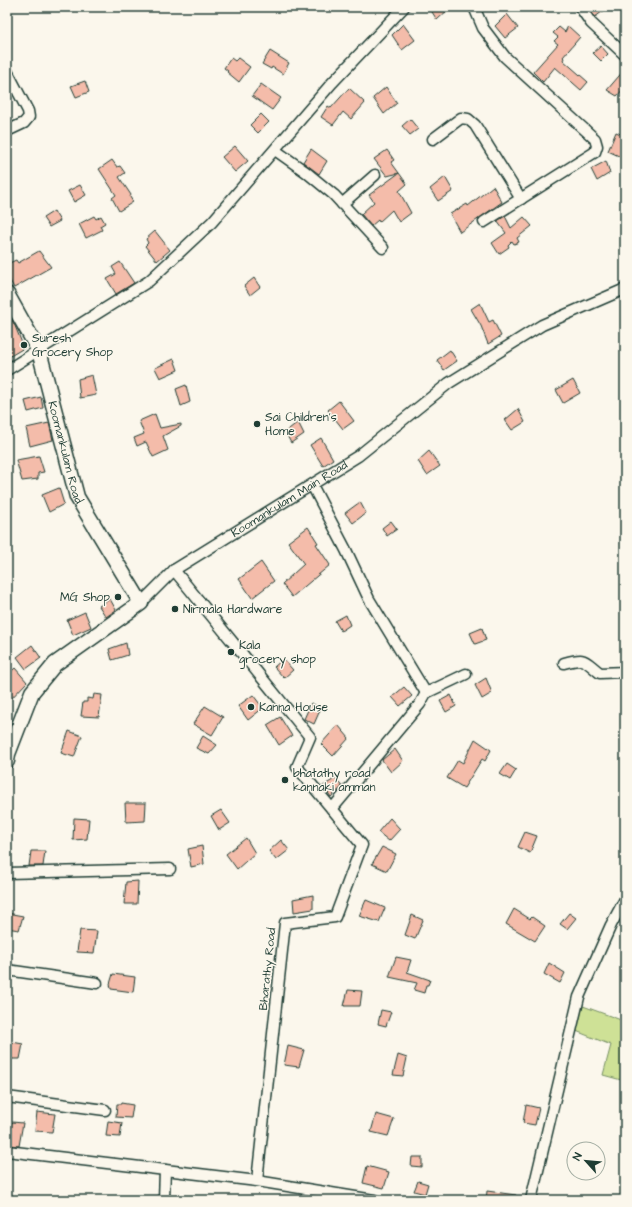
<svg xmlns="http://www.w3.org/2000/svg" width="632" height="1207" font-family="'Architects Daughter',sans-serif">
  <rect width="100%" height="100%" fill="#fbf7ec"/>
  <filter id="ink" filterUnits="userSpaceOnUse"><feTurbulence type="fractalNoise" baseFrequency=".025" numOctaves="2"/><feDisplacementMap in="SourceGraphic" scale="8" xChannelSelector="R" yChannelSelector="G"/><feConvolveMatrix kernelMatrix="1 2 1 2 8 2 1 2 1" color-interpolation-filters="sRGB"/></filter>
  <g filter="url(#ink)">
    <polygon fill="#cee196" stroke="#768f65" points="583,1006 621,1020 625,1012 625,1081 603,1075 611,1045 576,1031"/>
    <g fill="#f4bcaa" stroke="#1f3d34">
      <polygon points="429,7 451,7 437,20"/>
      <polygon points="588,7 609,7 595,17"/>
      <polygon points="507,14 518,28 505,38 495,26"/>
      <polygon points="403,24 415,40 402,50 392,35"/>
      <polygon points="568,26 580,37 563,57 564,58 563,60 588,82 581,90 555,67 543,82 533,72 558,44 554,41 558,37 553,33 559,27 565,32"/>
      <polygon points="601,46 608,54 601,61 593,53"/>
      <polygon points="270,51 289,63 283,74 272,67 271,69 262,64"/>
      <polygon points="231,58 235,61 238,58 250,67 239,82 227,72 228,71 224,68"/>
      <polygon points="625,69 625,87 617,96 607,90"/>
      <polygon points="85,81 89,92 76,97 71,86"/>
      <polygon points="261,84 281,98 272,110 252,96"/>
      <polygon points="386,87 397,103 384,114 373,98"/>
      <polygon points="349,88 365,103 351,119 343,112 333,125 321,117 328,106 331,108"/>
      <polygon points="261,114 269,122 258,133 250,125"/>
      <polygon points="410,119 418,129 410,135 402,126"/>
      <polygon points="616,132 625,136 625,148 621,157 608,151"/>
      <polygon points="235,146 248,161 235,172 222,157"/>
      <polygon points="311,149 327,161 319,174 303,162"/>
      <polygon points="387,150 394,160 391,162 399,173 387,176 374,159"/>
      <polygon points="112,160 117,167 120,166 125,173 119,177 131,195 130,197 133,202 119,211 112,198 116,195 99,169"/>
      <polygon points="606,161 610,173 597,181 591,169"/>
      <polygon points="399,173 407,184 399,191 411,213 399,222 392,210 379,222 378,220 371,226 361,214 374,202 369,195"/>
      <polygon points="445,177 453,191 438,201 430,189"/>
      <polygon points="80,185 86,195 74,202 68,191"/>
      <polygon points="493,186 502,202 460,232 450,214 467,204 468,206"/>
      <polygon points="54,211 60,221 49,227 43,218"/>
      <polygon points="94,216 96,219 101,216 105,223 100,226 102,230 86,238 79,224"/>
      <polygon points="505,216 511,228 524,217 532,226 517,238 519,242 514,244 512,241 508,245 509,247 499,254 492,243 506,233 497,221"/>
      <polygon points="155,231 170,250 157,261 145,246 148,243 146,239"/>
      <polygon points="39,251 51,267 14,288 7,275 7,264 16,260 18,263"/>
      <polygon points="120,262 134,283 116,294 107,279 116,274 112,267"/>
      <polygon points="254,278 260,287 250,295 244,286"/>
      <polygon points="480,303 489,322 493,320 501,336 488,344 481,326 471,309"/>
      <polygon points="7,311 15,326 24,348 7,358"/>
      <polygon points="450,350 457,361 444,370 437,360"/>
      <polygon points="174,359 178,370 160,378 155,368"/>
      <polygon points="92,375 96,395 80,398 78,379"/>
      <polygon points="573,380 580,393 563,403 556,390"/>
      <polygon points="186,385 190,402 181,406 176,389"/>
      <polygon points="41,397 43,408 28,412 25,401"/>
      <polygon points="339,401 354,421 343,429 328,410"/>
      <polygon points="518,409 525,422 512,430 505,420"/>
      <polygon points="155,414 160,428 181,424 181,426 163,436 168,450 153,457 146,442 137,446 134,438 144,434 139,421"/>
      <polygon points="298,422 304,434 291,443 285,432"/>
      <polygon points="49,423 53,440 30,446 26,428"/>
      <polygon points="321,438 333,459 323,466 310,445"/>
      <polygon points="429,451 440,466 427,475 418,461"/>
      <polygon points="39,456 44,472 38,473 38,479 22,481 16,460"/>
      <polygon points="59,488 64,504 49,512 42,495"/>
      <polygon points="360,502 366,513 353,523 345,513"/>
      <polygon points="391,521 397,529 387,536 382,528"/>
      <polygon points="308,527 318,543 316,544 330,565 292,597 282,584 304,564 288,542"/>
      <polygon points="261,562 274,581 252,598 239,579"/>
      <polygon points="110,599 116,610 106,617 99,606"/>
      <polygon points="85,612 91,627 73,635 67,620"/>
      <polygon points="346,615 350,625 341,631 335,621"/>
      <polygon points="482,628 486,640 475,644 470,633"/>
      <polygon points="126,643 128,655 112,660 109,649"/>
      <polygon points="32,645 41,658 26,669 17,657"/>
      <polygon points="283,659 293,670 284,678 274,667"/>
      <polygon points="15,668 27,682 7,703 7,675"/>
      <polygon points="486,678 492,693 482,699 475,685"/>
      <polygon points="404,687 412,696 400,706 392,697"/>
      <polygon points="94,694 102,695 99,717 81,716 83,702 87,702 87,698 93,699"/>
      <polygon points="253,695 263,708 248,720 238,706"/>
      <polygon points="451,695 456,706 446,712 440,701"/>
      <polygon points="311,703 321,708 314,724 304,719"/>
      <polygon points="205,706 223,717 212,735 193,724"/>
      <polygon points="280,717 292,736 279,745 267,725"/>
      <polygon points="338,725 349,738 333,756 321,744"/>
      <polygon points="69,731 82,736 74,757 61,753"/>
      <polygon points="203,736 217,745 209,754 196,748"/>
      <polygon points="475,739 491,750 485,761 482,759 464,788 447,778 458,760 463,763"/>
      <polygon points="395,749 403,761 391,772 382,760"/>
      <polygon points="507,764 516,770 510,780 500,774"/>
      <polygon points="336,778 342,787 331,797 323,786"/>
      <polygon points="125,803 146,803 145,821 126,822"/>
      <polygon points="221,810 230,823 219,830 211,816"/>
      <polygon points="74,818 89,819 87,839 73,840"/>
      <polygon points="390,818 400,829 389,841 378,832"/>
      <polygon points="525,832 537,836 530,853 518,847"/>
      <polygon points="246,838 255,853 237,869 226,854"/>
      <polygon points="281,840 289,850 276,860 269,851"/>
      <polygon points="202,846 204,864 191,867 188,849"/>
      <polygon points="382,847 396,854 387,871 372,864"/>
      <polygon points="31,851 45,851 43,866 29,866"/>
      <polygon points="138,881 137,904 124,904 126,882"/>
      <polygon points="313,895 313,909 294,912 293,899"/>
      <polygon points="366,900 385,908 379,922 359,916"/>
      <polygon points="514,909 530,919 532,917 545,926 535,941 506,924"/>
      <polygon points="7,913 23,916 19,930 7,928"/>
      <polygon points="569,913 576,918 567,929 560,924"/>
      <polygon points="412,915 423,920 415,939 405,935"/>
      <polygon points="80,930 97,931 94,953 77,952"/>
      <polygon points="396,957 411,960 407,972 430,980 428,985 426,985 424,993 414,990 417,983 389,977"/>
      <polygon points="549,963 565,973 560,983 544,974"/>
      <polygon points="113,974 135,977 133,992 111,989 110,984"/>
      <polygon points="348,990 362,991 360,1006 344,1006"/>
      <polygon points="381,1010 391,1012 386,1026 378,1024"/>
      <polygon points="12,1042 23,1044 20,1059 9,1059"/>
      <polygon points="288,1046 304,1050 299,1067 284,1065"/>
      <polygon points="398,1055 407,1058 403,1076 393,1075"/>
      <polygon points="121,1103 133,1105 131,1118 116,1117 117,1104 121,1104"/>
      <polygon points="526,1105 539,1108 535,1125 523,1123"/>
      <polygon points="37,1112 55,1114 52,1132 35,1131"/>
      <polygon points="376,1114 394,1119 388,1136 371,1132"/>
      <polygon points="108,1121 122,1123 120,1137 106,1136"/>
      <polygon points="12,1122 23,1123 19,1146 7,1145 7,1123 12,1123"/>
      <polygon points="412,1157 422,1157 422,1167 411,1166"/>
      <polygon points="367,1166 389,1172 384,1188 363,1183"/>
      <polygon points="418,1181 428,1184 425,1194 414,1191"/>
      <polygon points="487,1191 516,1195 515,1200 486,1200"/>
    </g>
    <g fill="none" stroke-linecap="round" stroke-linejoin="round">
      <defs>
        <g id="street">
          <polyline points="474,7 483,28 505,57 595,139 597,146 595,152 484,222"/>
          <polyline points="580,7 591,23 625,55"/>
          <polyline points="7,71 28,111 29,117 24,123 7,131"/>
          <polyline points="433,139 461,118 468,119 475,125 521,199"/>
          <polyline points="275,150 306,172 334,195 383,248"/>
          <polyline points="342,204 375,175"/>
          <polyline points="7,370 149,281 212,222 332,83 404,7"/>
          <polyline points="312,485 346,550 369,599 426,693"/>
          <polyline points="174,570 310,737 297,767 362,845 335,917 285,923 257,1181"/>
          <path id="s1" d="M141,603L174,570L358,456L449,383L542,325L625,289"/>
          <path d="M564,663C587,657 583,660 600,673L625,672"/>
          <polyline points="332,809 420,704 426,693 466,674"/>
          <polyline points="7,873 170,869"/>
          <polyline points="7,970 97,983"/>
          <polyline points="7,1097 105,1110"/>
          <polyline points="7,1151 257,1181 374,1200"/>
          <polyline points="164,1200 165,1170"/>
          <polyline points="531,1200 579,997 611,925 625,899"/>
        </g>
        <g id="secondary">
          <path id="s2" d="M7,294L39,351L77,497L141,603L55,664L32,692L8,754L7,761"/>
        </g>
      </defs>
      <use href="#street" stroke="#1f3d34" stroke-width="13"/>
      <use href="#secondary" stroke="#1f3d34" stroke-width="17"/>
      <use href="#street" stroke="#fbf7ec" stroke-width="10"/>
      <use href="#secondary" stroke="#fbf7ec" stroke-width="14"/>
    </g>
  </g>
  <g fill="#1f3d34" stroke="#fbf7ec" stroke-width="1.5">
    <circle cx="24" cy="345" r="4"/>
    <circle cx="257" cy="424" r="4"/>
    <circle cx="118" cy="597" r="4"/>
    <circle cx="175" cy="609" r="4"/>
    <circle cx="231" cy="652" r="4"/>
    <circle cx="251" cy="707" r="4"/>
    <circle cx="285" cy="780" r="4"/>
  </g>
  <g text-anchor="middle" stroke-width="3" stroke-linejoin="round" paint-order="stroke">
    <g font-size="12" fill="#1f3d34" stroke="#fbf7ec" text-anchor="start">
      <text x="32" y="342">Suresh<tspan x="32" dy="14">Grocery Shop</tspan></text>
      <text x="265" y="421">Sai Children's<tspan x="265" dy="14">Home</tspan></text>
      <text x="110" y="601" text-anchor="end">MG Shop</text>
      <text x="183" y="613">Nirmala Hardware</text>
      <text x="239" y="649">Kala<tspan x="239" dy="14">grocery shop</tspan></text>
      <text x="259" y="711">Kanna House</text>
      <text x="293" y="777">bhatathy road<tspan x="293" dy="14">kannaki amman</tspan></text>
    </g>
    <g font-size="12" fill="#1f3d34" stroke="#fbf7ec">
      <text dy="4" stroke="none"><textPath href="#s2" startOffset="170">Koomankulam Road</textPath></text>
      <text dy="4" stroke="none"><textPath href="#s1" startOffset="182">Koomankulam Main Road</textPath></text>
      <text transform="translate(267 969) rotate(-84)" y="4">Bharathy Road</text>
    </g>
  </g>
  <rect width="632" height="1207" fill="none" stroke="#fbf7ec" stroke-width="24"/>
  <rect x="12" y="12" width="608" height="1183" fill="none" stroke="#1f3d34" stroke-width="1.5" filter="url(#ink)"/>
  <g transform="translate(586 1161) rotate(297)"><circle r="19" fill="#fbf7ec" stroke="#a3ada2"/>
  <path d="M0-3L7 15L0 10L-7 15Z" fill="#1f3d34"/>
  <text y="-6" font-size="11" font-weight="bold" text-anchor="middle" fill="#1f3d34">N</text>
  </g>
</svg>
